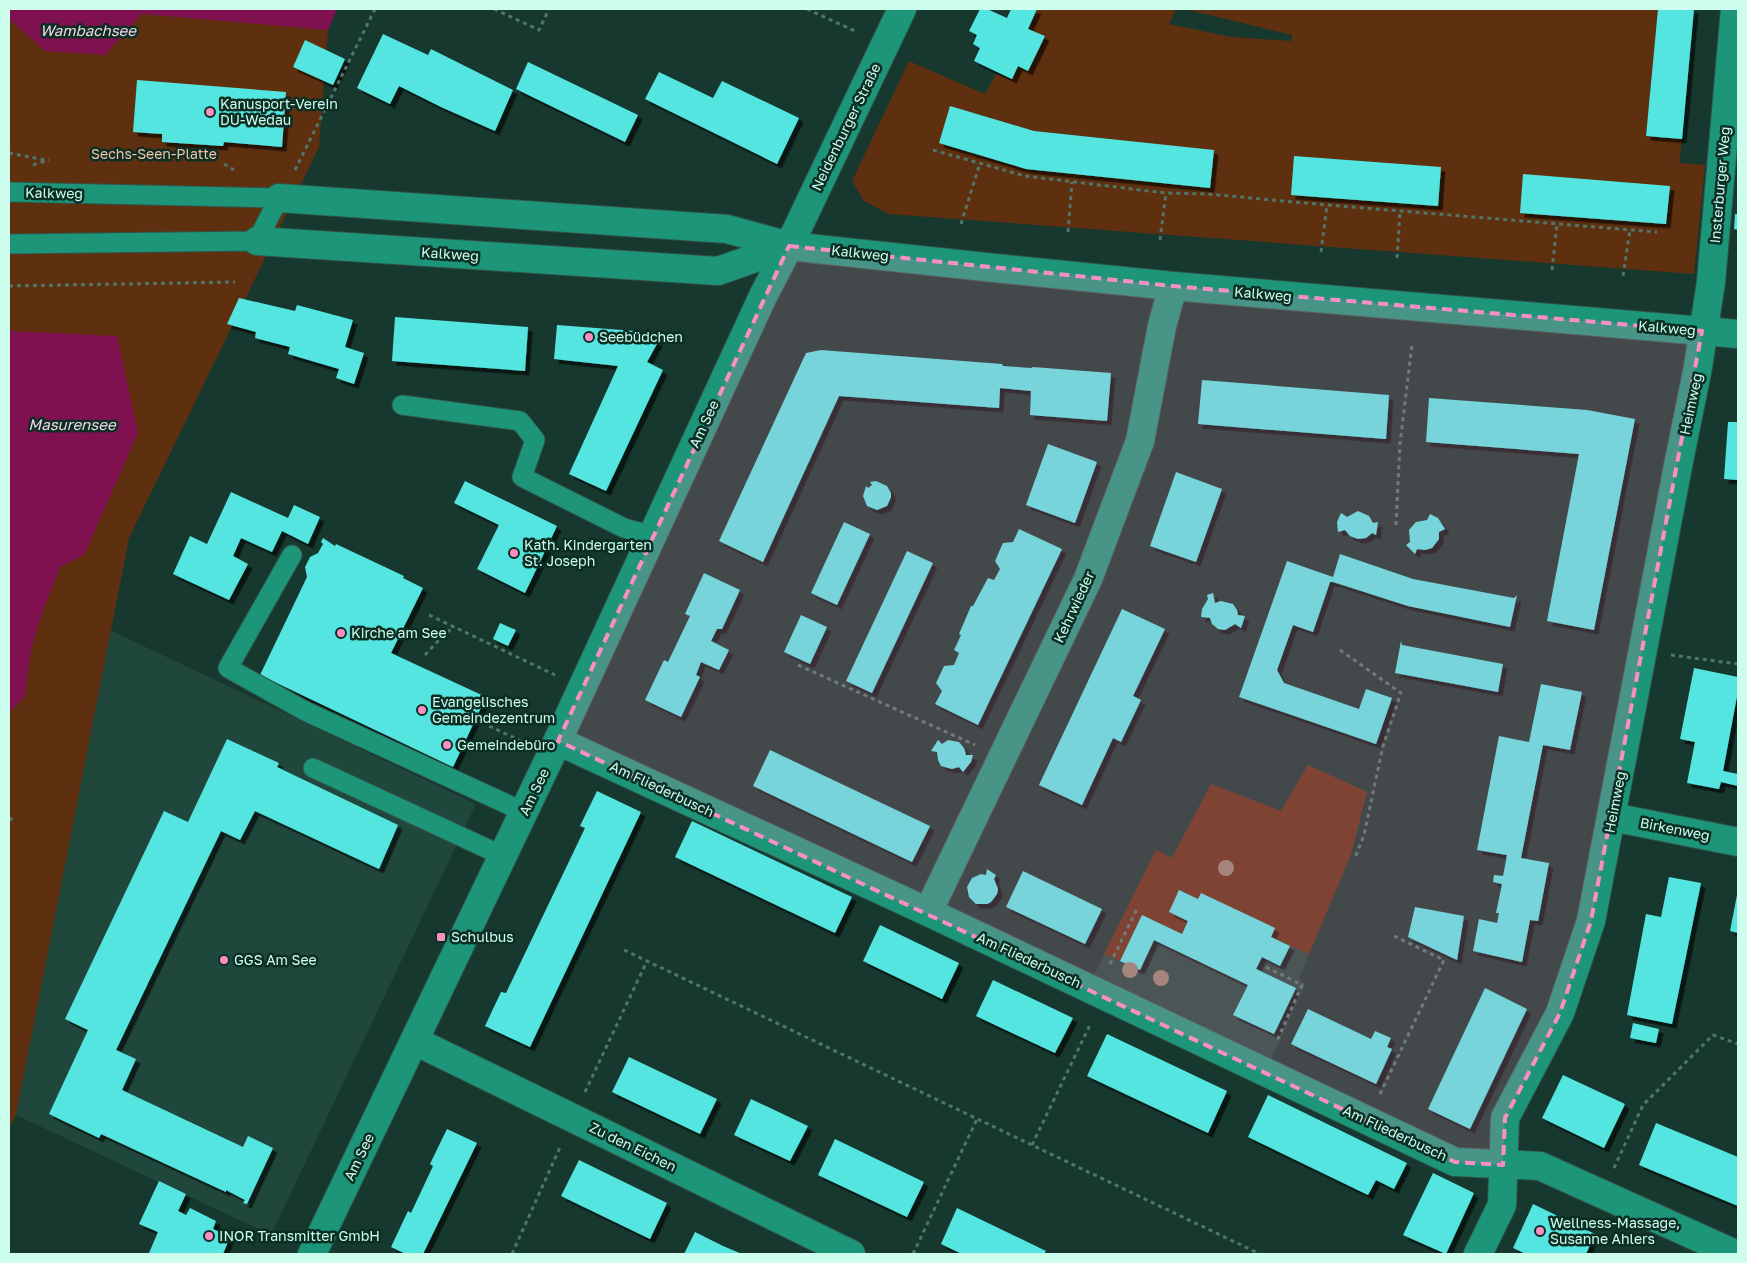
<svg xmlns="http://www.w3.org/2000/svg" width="1747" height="1263" font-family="'Golos Text',sans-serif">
  <defs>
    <filter id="shadow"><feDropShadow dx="4.5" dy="4.5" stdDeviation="0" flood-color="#0009"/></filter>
  </defs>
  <rect width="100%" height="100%" fill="#16382e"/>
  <g fill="#20473b">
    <polygon points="110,630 476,804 271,1235 16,1115"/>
    <polygon points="1308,765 1367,792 1351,854 1299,978 1305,985 1271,1060 1094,975 1156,850 1172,858 1211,784 1281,811"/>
  </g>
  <g fill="#5f300f">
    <polygon points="9,9 337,9 328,30 319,147 129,538 16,1115 9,1129"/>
    <polygon points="1037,9 1176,9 1169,24 1231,37 1292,41 1292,35 1185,9 1658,9 1646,136 1682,139 1679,163 1705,165 1694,274 889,214 864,201 852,181 909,61 985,94 996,74 1012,79 1018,66 1028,70 1045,37 1028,29"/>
    <polygon points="1308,765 1367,792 1351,854 1309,954 1271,937 1180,890 1169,912 1188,921 1182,934 1142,915 1120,961 1104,954 1156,850 1172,858 1211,784 1281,811"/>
  </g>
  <g fill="#7f1150">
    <polygon points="9,9 337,9 328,30 142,14 105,55 45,51 9,19"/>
    <polygon points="9,331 117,336 138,433 84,555 60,567 41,616 31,650 25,696 9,713"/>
  </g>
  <g fill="#55e5e0" filter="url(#shadow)">
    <polygon points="980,9 987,9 1007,18 1011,9 1037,9 1028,29 1045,36 1028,71 1018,66 1012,79 974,61 980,48 973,44 977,35 969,31"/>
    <polygon points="1658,9 1694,9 1682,139 1646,136"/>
    <polygon points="383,34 428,55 431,49 513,90 495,131 441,107 399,86 390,104 357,88"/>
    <polygon points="305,40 345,59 333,85 293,67"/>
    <polygon points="528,62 638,115 625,142 516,89"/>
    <polygon points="659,72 713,98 722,81 799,118 777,164 645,99"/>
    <polygon points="137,80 286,92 282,147 224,142 223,146 162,142 162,134 133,132"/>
    <polygon points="950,106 1034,131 1214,150 1210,188 1026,169 939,143"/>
    <polygon points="1294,156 1441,167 1438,206 1291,195"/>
    <polygon points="1523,174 1670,186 1666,224 1520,213"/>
    <polygon points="1735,214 1738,214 1738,230 1734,229"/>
    <polygon points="239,298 295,311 297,305 353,320 345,347 364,353 354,384 336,378 339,369 288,354 290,347 255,338 256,332 227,324"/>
    <polygon points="395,317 528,327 525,371 392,361"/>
    <polygon points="557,325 635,331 658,342 647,362 663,370 606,491 569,474 618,366 554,359"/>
    <polygon points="821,350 1002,364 1003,366 1031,368 1033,367 1111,373 1107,421 1030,415 1031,391 1000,388 999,408 839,396 763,562 719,541 806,353"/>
    <polygon points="1202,380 1389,395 1386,439 1198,424"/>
    <polygon points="1429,398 1587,410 1635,419 1594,630 1547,621 1579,454 1426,442"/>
    <polygon points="1728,422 1738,422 1738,480 1724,479"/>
    <polygon points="1048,444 1097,462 1075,523 1026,505"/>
    <polygon points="1176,472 1222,489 1196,562 1150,546"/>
    <polygon points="465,481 557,526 525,593 477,569 499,525 454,503"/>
    <polygon points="876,481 887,486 891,493 891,497 887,506 877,510 867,506 863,496 866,486 868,488 872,485 870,482"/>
    <polygon points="231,492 288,518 294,505 320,517 308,544 282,531 272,552 241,538 233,556 248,564 229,600 173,574 190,536 207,544"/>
    <polygon points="1358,511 1369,516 1373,523 1378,522 1376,535 1372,533 1366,538 1358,539 1350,536 1345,530 1338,532 1337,522 1341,513 1347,517"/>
    <polygon points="1430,514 1438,518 1445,529 1439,532 1439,539 1432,548 1425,550 1417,549 1415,554 1406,545 1410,542 1409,530 1416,522 1427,520"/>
    <polygon points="844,522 870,534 837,605 811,593"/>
    <polygon points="1019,529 1062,549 978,725 935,704 942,691 936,683 944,666 954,665 959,653 954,650 961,635 959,634 971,606 973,606 988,578 994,580 1000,569 995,561 1003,543 1013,542"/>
    <polygon points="323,538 335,546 336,544 404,576 403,578 423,588 391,653 486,697 453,767 260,675 307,577 305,567 310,557 318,553 323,544 321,542"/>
    <polygon points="907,551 933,563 872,693 846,681"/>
    <polygon points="1340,554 1413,579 1514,598 1517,595 1510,627 1408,606 1333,582 1330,582 1313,632 1293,625 1277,670 1284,683 1359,709 1366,689 1392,698 1376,744 1239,697 1287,561 1333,577"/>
    <polygon points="704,573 740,590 722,629 717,629 711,641 729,650 719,670 701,662 696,675 700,677 699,679 681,717 645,700 664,660 668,662 690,616 685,614"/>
    <polygon points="1213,593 1215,603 1221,601 1233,604 1237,610 1238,615 1245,616 1241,628 1235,624 1225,630 1218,629 1212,624 1210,618 1201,617 1202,609 1208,599 1207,595"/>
    <polygon points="1122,609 1165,629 1133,696 1141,700 1121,742 1113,738 1082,805 1039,785"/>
    <polygon points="801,615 827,627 810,664 784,652"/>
    <polygon points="500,623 516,630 508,646 493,639"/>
    <polygon points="1401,641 1402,645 1503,664 1498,692 1395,673"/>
    <polygon points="1694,668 1738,677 1738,691 1723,771 1738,774 1738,786 1721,782 1719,789 1687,783 1695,742 1680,739"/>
    <polygon points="1541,684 1582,692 1570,750 1543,745 1521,858 1549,863 1538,921 1530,920 1522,962 1473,951 1479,919 1497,923 1499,913 1496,913 1502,884 1493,882 1494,875 1503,876 1507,855 1477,850 1499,736 1529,742"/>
    <polygon points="227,739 279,763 277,767 398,825 379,869 255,811 240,840 221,831 116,1050 136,1059 122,1090 243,1147 248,1136 273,1148 247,1204 243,1203 245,1200 226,1190 226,1192 101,1134 99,1138 49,1114 88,1030 65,1019 164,811 188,822"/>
    <polygon points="938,740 942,744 948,740 959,742 964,748 966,755 973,755 971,762 963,772 959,767 952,769 941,766 938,760 937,752 931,751"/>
    <polygon points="770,750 930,826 912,862 753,786"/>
    <polygon points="597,791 641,812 530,1047 485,1026 501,992 506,993 585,828 580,826"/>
    <polygon points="692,821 852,897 835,933 675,857"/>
    <polygon points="987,869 996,875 994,879 998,889 997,894 991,902 987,904 976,904 969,897 967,887 972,878 981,874 986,875"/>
    <polygon points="1023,871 1102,909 1085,944 1006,907"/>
    <polygon points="1669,877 1701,883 1672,1024 1627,1015 1646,914 1661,917"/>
    <polygon points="1179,890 1198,899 1201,893 1275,928 1271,937 1290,946 1280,966 1262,957 1256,969 1296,988 1274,1034 1233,1015 1248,985 1154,940 1140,970 1120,961 1142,915 1182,934 1188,921 1169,912"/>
    <polygon points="1737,895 1738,895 1738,933 1730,931"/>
    <polygon points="1415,907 1464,916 1457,960 1408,937"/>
    <polygon points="880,925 959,963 942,999 863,961"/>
    <polygon points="993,980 1073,1018 1055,1053 976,1016"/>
    <polygon points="1485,988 1527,1009 1470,1129 1428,1109"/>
    <polygon points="1308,1009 1371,1039 1375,1031 1391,1038 1387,1047 1392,1049 1376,1084 1291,1044"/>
    <polygon points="1633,1023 1659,1029 1656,1043 1630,1038"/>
    <polygon points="1107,1034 1227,1091 1208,1133 1087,1076"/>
    <polygon points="629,1057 717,1099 700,1134 612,1092"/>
    <polygon points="1563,1075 1625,1104 1604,1148 1542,1118"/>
    <polygon points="1268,1095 1407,1163 1394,1189 1376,1180 1368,1195 1248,1137"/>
    <polygon points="751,1099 808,1126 790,1161 734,1135"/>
    <polygon points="1656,1123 1738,1157 1738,1206 1639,1165"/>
    <polygon points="447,1129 477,1143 423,1254 406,1254 391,1247 408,1211 411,1213 433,1166 430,1164"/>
    <polygon points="835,1139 924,1182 907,1217 818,1175"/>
    <polygon points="579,1160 667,1203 650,1239 561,1196"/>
    <polygon points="1433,1173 1474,1193 1446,1254 1403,1235"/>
    <polygon points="159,1181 186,1194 178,1211 186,1215 190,1208 216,1221 213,1229 230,1237 223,1254 152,1254 149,1253 158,1232 139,1224"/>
    <polygon points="1533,1204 1595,1234 1586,1254 1526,1254 1513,1248"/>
    <polygon points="957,1208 1046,1251 1044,1254 962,1254 941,1244"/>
    <polygon points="695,1232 723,1246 742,1254 684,1254"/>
  </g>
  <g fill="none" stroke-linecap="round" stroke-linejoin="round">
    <defs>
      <g id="service">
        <polyline points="9,192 279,198 257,241 9,244"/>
        <polyline points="402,405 520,421 535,440 522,477 624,528 653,536"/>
        <polyline points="292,555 228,668 305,711 524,812"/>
        <polyline points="313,768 503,856"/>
      </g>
      <g id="minor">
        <polyline points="279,198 727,229 789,246 995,268 1173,286 1738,334"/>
        <polyline points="257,241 718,271 789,246"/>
        <polyline points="558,741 928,912 1455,1162 1540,1166 1735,1254"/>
        <polyline points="1612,817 1738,842"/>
        <polyline points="928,912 1088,579 1140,441 1162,326 1173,286"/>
        <polyline points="415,1041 851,1254"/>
        <polyline points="312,1254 551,755 763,296 789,246 902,9"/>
        <polyline points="1478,1254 1502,1205 1505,1118 1560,1013 1591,921 1679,461 1698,367 1711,282 1735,9"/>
      </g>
    </defs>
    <use href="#service" stroke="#31554a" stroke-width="21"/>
    <use href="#minor" stroke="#31554a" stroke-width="30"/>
    <g stroke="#4f766a" stroke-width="3" stroke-dasharray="4 4" stroke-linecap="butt">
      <polyline points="494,9 539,30 549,9"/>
      <polyline points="807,9 857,32"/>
      <polyline points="933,150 1025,176 1166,193 1208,194 1327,205 1657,232"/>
      <polyline points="9,153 46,160"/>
      <polyline points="224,164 234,170"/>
      <polyline points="33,165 49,160"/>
      <polyline points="295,170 375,9"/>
      <polyline points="961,224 980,163"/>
      <polyline points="1068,232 1072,182"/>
      <polyline points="1160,240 1166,193"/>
      <polyline points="1321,252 1327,205"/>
      <polyline points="1397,258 1400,211"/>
      <polyline points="1552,270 1557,224"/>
      <polyline points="1623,276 1630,230"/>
      <polyline points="9,286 235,282"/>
      <polyline points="1396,525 1400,443 1412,345"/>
      <polyline points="429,615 555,675"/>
      <polyline points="1340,650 1401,693 1383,746 1364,835 1355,858"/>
      <polyline points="425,655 438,641 454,626"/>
      <polyline points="1671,655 1738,664"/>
      <polyline points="798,665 975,745"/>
      <polyline points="489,726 523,742"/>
      <polyline points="9,818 13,820"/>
      <polyline points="624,950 1260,1254"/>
      <polyline points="1110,964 1138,907"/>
      <polyline points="1266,967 1302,985 1276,1043"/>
      <polyline points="585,1092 647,961"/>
      <polyline points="1380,1094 1444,960 1394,936"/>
      <polyline points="1032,1145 1091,1023"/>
      <polyline points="1614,1168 1643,1105 1713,1035 1738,1044"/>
      <polyline points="512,1254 561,1145"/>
      <polyline points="913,1254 977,1119"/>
    </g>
    <use href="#service" stroke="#1c9578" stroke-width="19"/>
    <use href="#minor" stroke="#1c9578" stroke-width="28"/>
  </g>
  <g fill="#91836e">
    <circle cx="1226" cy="868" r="8"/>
    <circle cx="1130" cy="970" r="8"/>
    <circle cx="1161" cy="978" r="8"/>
  </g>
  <path fill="#fc8fc1" fill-opacity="0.2" stroke="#fc8fc1" stroke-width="4" stroke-dasharray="10 6" stroke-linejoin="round" d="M789,246L1173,286L1702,331L1591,921L1560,1013L1505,1118L1503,1165L1455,1162L558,741Z"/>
  <g fill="#fc8fc1" stroke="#0b2e25" stroke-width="2">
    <circle cx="210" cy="112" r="5"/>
    <circle cx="589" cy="337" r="5"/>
    <circle cx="514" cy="553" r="5"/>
    <circle cx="341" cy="633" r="5"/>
    <circle cx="422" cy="710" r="5"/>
    <circle cx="447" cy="745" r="5"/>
    <rect x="436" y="932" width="10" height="10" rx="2.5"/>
    <circle cx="224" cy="960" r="5"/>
    <circle cx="1540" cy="1231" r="5"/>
    <circle cx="209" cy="1236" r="5"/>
  </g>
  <g text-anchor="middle" stroke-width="5" stroke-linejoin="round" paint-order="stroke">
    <g font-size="14" fill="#cdfeed" stroke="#0b2e25" text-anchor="start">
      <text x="220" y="109">Kanusport-Verein<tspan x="220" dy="16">DU-Wedau</tspan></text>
      <text x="599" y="342">Seebüdchen</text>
      <text x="524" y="550">Kath. Kindergarten<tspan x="524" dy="16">St. Joseph</tspan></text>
      <text x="351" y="638">Kirche am See</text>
      <text x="432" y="707">Evangelisches<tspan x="432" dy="16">Gemeindezentrum</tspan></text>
      <text x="457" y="750">Gemeindebüro</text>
      <text x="451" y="942">Schulbus</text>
      <text x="234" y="965">GGS Am See</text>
      <text x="1550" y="1228">Wellness-Massage,<tspan x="1550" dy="16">Susanne Ahlers</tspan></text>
      <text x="219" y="1241">INOR Transmitter GmbH</text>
    </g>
    <g font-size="14" fill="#cdfeed" stroke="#0b2e25">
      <text transform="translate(846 127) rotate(-64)" y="5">Neidenburger Straße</text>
      <text transform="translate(1720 185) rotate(-85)" y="5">Insterburger Weg</text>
      <text transform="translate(54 193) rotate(1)" y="5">Kalkweg</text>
      <text transform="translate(860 253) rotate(6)" y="5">Kalkweg</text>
      <text transform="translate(450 254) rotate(4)" y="5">Kalkweg</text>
      <text transform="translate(1263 294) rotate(5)" y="5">Kalkweg</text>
      <text transform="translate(1667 328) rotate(5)" y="5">Kalkweg</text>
      <text transform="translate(1691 404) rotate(-78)" y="5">Heimweg</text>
      <text transform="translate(704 424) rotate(-65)" y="5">Am See</text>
      <text transform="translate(1074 607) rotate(-65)" y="5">Kehrwieder</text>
      <text transform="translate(662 789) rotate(25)" y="5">Am Fliederbusch</text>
      <text transform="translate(534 792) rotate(-64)" y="5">Am See</text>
      <text transform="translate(1615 802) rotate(-79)" y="5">Heimweg</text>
      <text transform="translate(1675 829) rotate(11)" y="5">Birkenweg</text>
      <text transform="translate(1029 960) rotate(25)" y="5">Am Fliederbusch</text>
      <text transform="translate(1395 1133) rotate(25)" y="5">Am Fliederbusch</text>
      <text transform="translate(633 1147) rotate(26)" y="5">Zu den Eichen</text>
      <text transform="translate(359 1157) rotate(-64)" y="5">Am See</text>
    </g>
    <g font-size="14" fill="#f5c1a2" stroke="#0b2e25">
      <text x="154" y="159">Sechs-Seen-Platte</text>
    </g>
    <g font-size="15" font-style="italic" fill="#f3d6e1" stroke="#0b2e25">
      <text x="88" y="36">Wambachsee</text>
      <text x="72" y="430">Masurensee</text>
    </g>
  </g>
  <rect width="1747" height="1263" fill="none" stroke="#cdfeed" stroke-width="20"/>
</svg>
